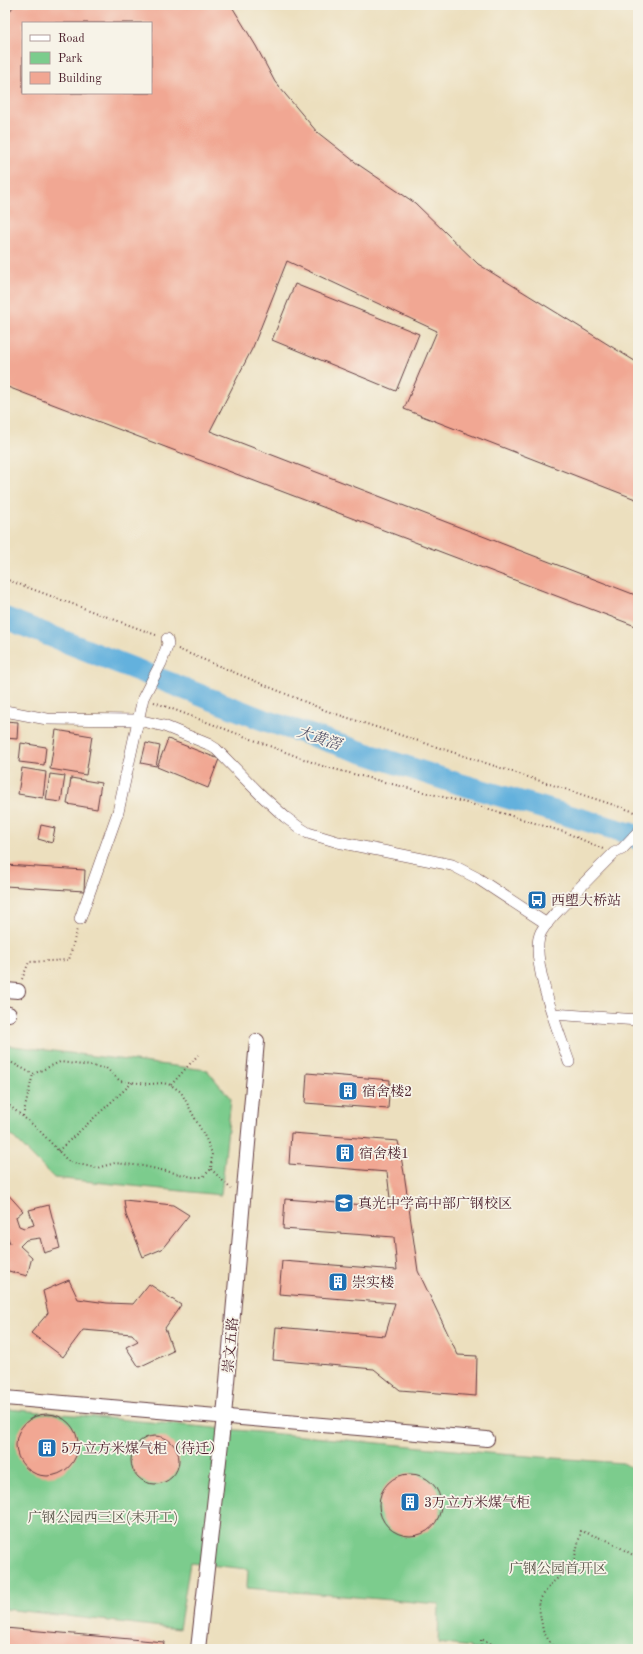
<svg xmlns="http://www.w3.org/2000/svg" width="643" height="1654" font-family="'Old Standard TT','Noto Serif SC',serif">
  <rect width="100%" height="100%" fill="#f7f3e8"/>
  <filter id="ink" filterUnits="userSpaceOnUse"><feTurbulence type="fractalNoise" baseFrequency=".025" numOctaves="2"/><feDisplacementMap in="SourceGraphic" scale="8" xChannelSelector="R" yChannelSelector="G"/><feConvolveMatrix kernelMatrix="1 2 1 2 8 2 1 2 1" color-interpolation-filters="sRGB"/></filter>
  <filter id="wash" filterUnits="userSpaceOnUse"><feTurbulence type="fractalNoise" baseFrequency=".012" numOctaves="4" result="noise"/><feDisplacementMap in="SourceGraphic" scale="16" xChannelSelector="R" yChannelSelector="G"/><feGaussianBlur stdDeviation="0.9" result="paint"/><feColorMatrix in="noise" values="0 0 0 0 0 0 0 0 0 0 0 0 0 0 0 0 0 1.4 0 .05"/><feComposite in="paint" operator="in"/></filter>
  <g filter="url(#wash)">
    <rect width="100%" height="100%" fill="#ecdfbe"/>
    <g fill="#7ccc8d" stroke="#63765c">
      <polygon points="5,1045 207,1070 231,1099 221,1195 54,1178 5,1129"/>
      <polygon points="8,1409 487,1453 623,1463 638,1471 638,1649 470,1649 470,1647 438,1643 439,1604 247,1588 248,1569 190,1563 179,1629 5,1609 5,1425"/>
    </g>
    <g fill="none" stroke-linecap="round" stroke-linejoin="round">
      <polyline stroke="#64b1dd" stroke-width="22" points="5,618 261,719 453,782 632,834 638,839"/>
    </g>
    <g id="blocks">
      <g fill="#f1a793" fill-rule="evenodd">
        <path d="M14,5H231L256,46L275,82L317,132L359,165L415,203L478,264L638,363V500L404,409L437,331L287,261L253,347L210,431L638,596V627L5,386V19ZM23,23H151V93H23Z"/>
        <polygon points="295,284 419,334 396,391 272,340"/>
        <polygon points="5,721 18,722 17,739 5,738"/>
        <polygon points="56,730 92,736 86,775 50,769"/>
        <polygon points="168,739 219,759 208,788 157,767"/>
        <polygon points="21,743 46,747 44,765 19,762"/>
        <polygon points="146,743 160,746 156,766 141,763"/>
        <polygon points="22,768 46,772 43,798 18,794"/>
        <polygon points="50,774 65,776 61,802 46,800"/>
        <polygon points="71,778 101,783 97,809 67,804"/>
        <polygon points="41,825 55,828 52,843 38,839"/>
        <polygon points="5,865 85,870 84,891 5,886"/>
        <polygon points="307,1073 390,1080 388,1109 305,1103"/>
        <polygon points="291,1133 398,1141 404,1173 418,1271 458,1355 477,1356 476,1396 400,1390 374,1369 273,1360 276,1327 385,1336 395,1303 279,1294 282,1261 397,1270 394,1237 283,1229 285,1199 391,1207 387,1172 289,1164"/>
        <polygon points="5,1191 23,1211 16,1217 19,1226 24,1228 34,1225 29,1210 49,1205 60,1248 44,1253 40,1238 26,1240 20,1246 32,1257 27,1276 5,1270 5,1244 10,1243 5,1230"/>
        <polygon points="124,1200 173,1205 189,1215 162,1249 143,1257 126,1215"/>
        <polygon points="69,1280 78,1299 107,1303 133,1304 149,1284 181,1305 165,1328 173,1351 139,1367 126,1347 138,1341 132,1334 83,1330 63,1357 31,1333 48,1313 43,1291"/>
        <circle cx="47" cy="1445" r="31"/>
        <circle cx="155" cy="1460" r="24"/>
        <circle cx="410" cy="1505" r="31"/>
        <polygon points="5,1628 164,1642 163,1649 5,1649"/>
      </g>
    </g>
  </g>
  <g filter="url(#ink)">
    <use href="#blocks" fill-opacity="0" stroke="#623c41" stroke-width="1"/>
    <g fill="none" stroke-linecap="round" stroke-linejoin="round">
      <defs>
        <g id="minor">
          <polyline points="5,711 47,719 138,720 164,726 208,744 216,749 261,795 285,817 300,828 308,833 338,842 452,865 477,878 547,924"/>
          <polyline points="80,919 118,812 143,698 161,663 168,644 167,639"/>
          <polyline points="553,1014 638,1020"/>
          <path d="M569,1062C560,1035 528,957 541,932C548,919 561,908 571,897C585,882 599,868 614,853L622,849L638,832"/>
        </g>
        <g id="tertiary">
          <polyline points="5,990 18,991"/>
          <polyline points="5,1013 9,1014"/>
          <polyline points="5,1398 487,1439"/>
          <polyline points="198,1649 224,1416 257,1041"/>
        </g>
      </defs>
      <use href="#minor" stroke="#623c41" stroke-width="12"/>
      <use href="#tertiary" stroke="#623c41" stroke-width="16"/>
      <g stroke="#623c41" stroke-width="2" stroke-dasharray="1 3" stroke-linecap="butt">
        <polyline points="5,579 156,635"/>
        <polyline points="178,649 327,711 638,813"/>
        <polyline points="154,702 322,766 486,808 567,833 603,849"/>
        <polyline points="22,979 29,962 69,960 77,929"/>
        <polyline points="5,1059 33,1074 60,1062 106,1068 120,1081 149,1084 163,1083 171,1085 181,1092 206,1139 212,1153 211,1169 203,1177 193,1177 143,1166 115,1163 97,1168 69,1162 37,1128 5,1102"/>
        <polyline points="171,1085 198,1055"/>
        <polyline points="23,1116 33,1074"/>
        <polyline points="58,1151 133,1082"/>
        <polyline points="211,1169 231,1189"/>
        <polyline points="481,1649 481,1639 503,1649"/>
        <polyline points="554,1649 543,1631 538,1602 551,1584 573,1565 581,1531 609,1541 638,1558"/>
      </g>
      <use href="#minor" stroke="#fff" stroke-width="11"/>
      <use href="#tertiary" stroke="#fff" stroke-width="14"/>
    </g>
  </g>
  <defs>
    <symbol id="bus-square" viewBox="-11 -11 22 22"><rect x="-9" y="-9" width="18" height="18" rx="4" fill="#1f6fb2" stroke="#f7f3e8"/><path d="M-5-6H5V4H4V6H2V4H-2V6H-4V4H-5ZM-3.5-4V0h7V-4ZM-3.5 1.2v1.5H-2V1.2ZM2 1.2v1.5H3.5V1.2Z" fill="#fff"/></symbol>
    <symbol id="building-square" viewBox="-11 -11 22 22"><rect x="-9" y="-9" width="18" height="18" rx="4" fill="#1f6fb2" stroke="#f7f3e8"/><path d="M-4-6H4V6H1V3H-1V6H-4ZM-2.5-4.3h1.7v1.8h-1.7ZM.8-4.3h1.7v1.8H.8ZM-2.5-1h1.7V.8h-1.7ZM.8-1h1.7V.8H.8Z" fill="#fff"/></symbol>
    <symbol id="school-square" viewBox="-11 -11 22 22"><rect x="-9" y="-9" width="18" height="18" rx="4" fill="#1f6fb2" stroke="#f7f3e8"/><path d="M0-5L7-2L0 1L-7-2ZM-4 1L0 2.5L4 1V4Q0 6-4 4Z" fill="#fff"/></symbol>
  </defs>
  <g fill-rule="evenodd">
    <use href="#bus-square" x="526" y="889" width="22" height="22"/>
    <use href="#building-square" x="337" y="1080" width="22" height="22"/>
    <use href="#building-square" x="334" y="1142" width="22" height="22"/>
    <use href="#school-square" x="333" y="1192" width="22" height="22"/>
    <use href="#building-square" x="327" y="1271" width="22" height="22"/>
    <use href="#building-square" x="36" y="1437" width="22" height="22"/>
    <use href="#building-square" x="399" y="1491" width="22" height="22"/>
  </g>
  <g text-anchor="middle" stroke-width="3.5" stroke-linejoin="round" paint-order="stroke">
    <g font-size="14" fill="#4a1f2b" stroke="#f7f3e8" text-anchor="start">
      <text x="551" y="905">西塱大桥站</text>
      <text x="362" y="1096">宿舍楼2</text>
      <text x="359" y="1158">宿舍楼1</text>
      <text x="358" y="1208">真光中学高中部广钢校区</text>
      <text x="352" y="1287">崇实楼</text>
      <text x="61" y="1453">5万立方米煤气柜（待迁）</text>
      <text x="424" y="1507">3万立方米煤气柜</text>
    </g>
    <g font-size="14" fill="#4a1f2b" stroke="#f7f3e8">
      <text transform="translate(230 1345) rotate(-85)" y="5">崇文五路</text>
    </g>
    <g font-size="14" fill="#595348" stroke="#f7f3e8">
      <text x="103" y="1522">广钢公园西三区(未开工)</text>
      <text x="558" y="1573">广钢公园首开区</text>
    </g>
    <g font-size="15" font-style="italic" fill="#535269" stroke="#f7f3e8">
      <text transform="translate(319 738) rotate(18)" y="5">大黄滘</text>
    </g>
  </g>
  <rect width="643" height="1654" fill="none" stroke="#f7f3e8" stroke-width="20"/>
  <rect x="22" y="22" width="130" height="72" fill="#f7f3e8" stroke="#b29e9c"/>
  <rect x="30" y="35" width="20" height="6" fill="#ffffff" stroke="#b29e9c"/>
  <text x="58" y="42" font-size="12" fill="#4a1f2b">Road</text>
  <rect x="30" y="52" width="20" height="12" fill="#7ccc8d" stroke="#b29e9c"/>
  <text x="58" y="62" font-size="12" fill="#4a1f2b">Park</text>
  <rect x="30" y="72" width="20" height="12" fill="#f1a793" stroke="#b29e9c"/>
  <text x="58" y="82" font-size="12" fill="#4a1f2b">Building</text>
</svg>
